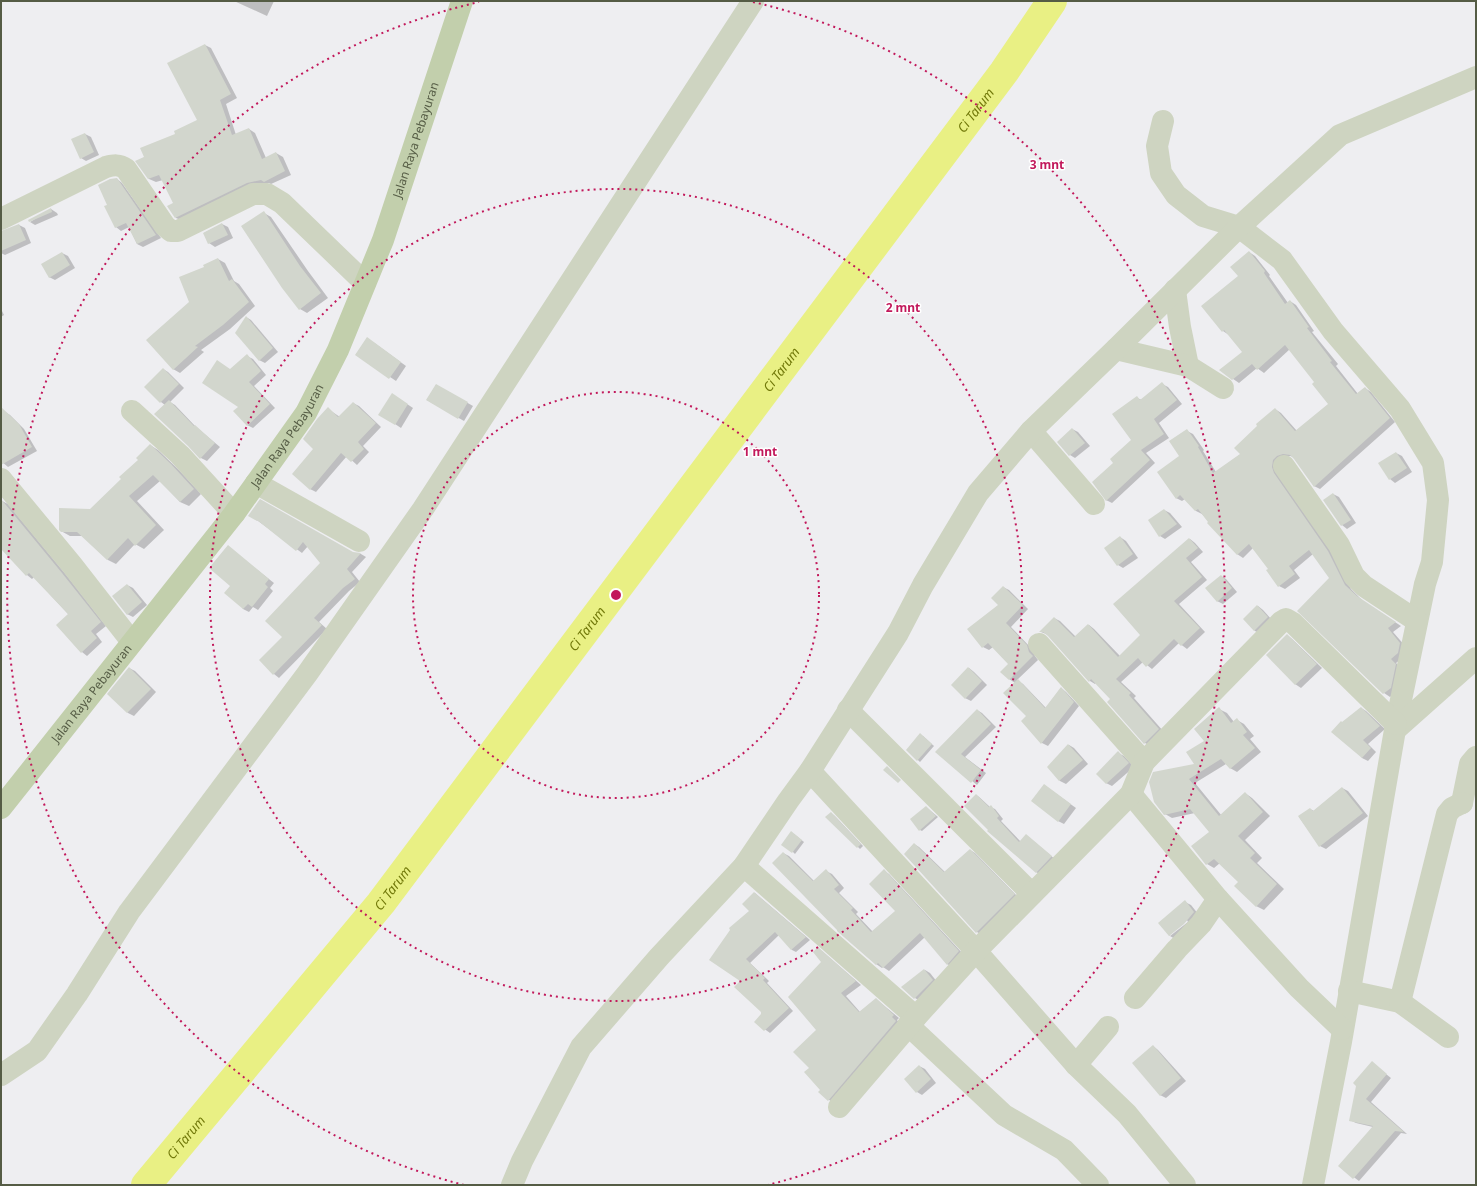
<svg xmlns="http://www.w3.org/2000/svg" width="1477" height="1186" font-family="'Noto Sans',sans-serif">
  <rect width="100%" height="100%" fill="#eeeef1"/>
  <g fill="#0003">
    <polygon points="234,1 274,1 267,16"/>
    <polygon points="205,45 211,48 237,98 226,104 236,135 249,129 255,133 266,158 276,153 283,157 291,175 271,184 269,183 254,186 183,221 176,218 174,204 163,180 156,182 149,179 137,161 145,157 177,134 198,120"/>
    <polygon points="85,134 91,137 99,155 86,161 81,158"/>
    <polygon points="117,179 122,183 161,238 143,247 137,244 129,227 121,231 116,227"/>
    <polygon points="51,209 57,213 58,215 35,225 30,222"/>
    <polygon points="264,213 271,217 308,271 328,298 307,313 300,309"/>
    <polygon points="222,224 228,227 233,238 215,247 209,243 204,233"/>
    <polygon points="19,225 25,228 31,243 5,255 1,253 1,232"/>
    <polygon points="1249,252 1255,256 1270,275 1269,276 1288,303 1290,301 1296,305 1314,331 1312,332 1338,364 1336,366 1358,394 1365,388 1371,392 1395,422 1320,489 1314,486 1294,457 1290,456 1283,459 1351,589 1363,601 1401,626 1393,632 1406,647 1404,657 1396,663 1401,668 1397,691 1390,697 1384,693 1298,611 1331,579 1313,554 1294,570 1300,578 1285,589 1279,586 1269,569 1253,548 1243,558 1237,554 1202,514 1196,511 1185,499 1182,501 1176,498 1180,456 1187,431 1193,434 1204,450 1203,451 1216,472 1241,454 1275,409 1281,413 1297,431 1329,405 1316,382 1290,349 1264,373 1257,368 1239,383 1220,370 1244,352 1229,335 1223,331 1240,276"/>
    <polygon points="62,253 68,256 75,268 55,280 49,277"/>
    <polygon points="218,259 225,263 234,281 239,284 255,306 230,329 201,350 204,352 180,373 173,369 190,303 205,267"/>
    <polygon points="1,309 4,315 1,317"/>
    <polygon points="246,317 251,320 278,352 265,363 259,360"/>
    <polygon points="373,342 406,366 396,381 356,354"/>
    <polygon points="247,356 253,359 266,375 254,386 275,408 253,428 247,425 239,407 231,370"/>
    <polygon points="163,369 168,372 184,388 170,402 175,405 196,427 220,447 207,461 201,458 189,445 165,405 161,402 145,387"/>
    <polygon points="1162,384 1168,387 1182,404 1159,423 1169,438 1146,453 1155,463 1112,503 1106,500 1132,440 1137,398 1142,400"/>
    <polygon points="436,385 473,406 464,421 427,400"/>
    <polygon points="398,398 413,408 401,428 380,414"/>
    <polygon points="353,403 359,406 381,427 363,446 369,452 357,465 347,456 316,492 310,489 315,449 328,409 340,417"/>
    <polygon points="5,412 10,415 24,429 37,451 8,467 1,461 1,415"/>
    <polygon points="1072,429 1078,432 1090,446 1075,458 1070,455"/>
    <polygon points="150,445 158,450 179,470 201,494 189,506 180,502 160,481 137,501 164,530 144,549 135,544 116,564 108,560 83,536 70,536 61,531 91,510 122,479 139,460"/>
    <polygon points="1396,453 1402,456 1412,472 1395,483 1390,479"/>
    <polygon points="1333,494 1339,497 1356,523 1347,529 1342,525"/>
    <polygon points="2,501 8,504 68,577 106,626 96,634 102,642 87,656 82,652 69,615 34,577 32,579 27,575 1,547 1,502"/>
    <polygon points="1164,510 1170,513 1182,527 1165,539 1160,536"/>
    <polygon points="250,515 353,553 361,554 366,557 352,572 360,582 349,591 319,622 327,629 279,678 274,674 260,660 284,637 321,563 308,546 302,553"/>
    <polygon points="1120,537 1126,541 1138,558 1123,568 1118,565"/>
    <polygon points="1190,539 1195,543 1203,552 1191,562 1207,580 1179,604 1205,632 1187,649 1179,643 1152,669 1143,662 1121,682 1136,696 1134,698 1164,732 1151,746 1145,743 1111,699 1096,683 1095,684 1090,681 1049,635 1041,632 1054,618 1060,621 1076,637 1089,625 1094,629 1120,656 1141,635"/>
    <polygon points="228,547 274,583 270,588 273,591 258,610 253,607 249,612 243,609 231,586"/>
    <polygon points="1221,576 1226,579 1237,592 1223,604 1217,601"/>
    <polygon points="127,585 133,588 147,605 133,617 127,614"/>
    <polygon points="1003,587 1009,590 1028,609 1011,627 1032,649 1035,656 1038,660 1017,680 1023,684 1046,708 1061,688 1066,692 1079,706 1048,746 1042,743 1023,721 1028,717 1015,683 1009,679 1009,664 993,647 989,650 983,647 969,629 999,605"/>
    <polygon points="1258,606 1263,610 1273,621 1261,634 1255,631 1244,619"/>
    <polygon points="1287,635 1292,639 1322,668 1301,688 1295,684"/>
    <polygon points="129,668 135,671 156,692 134,716 128,713 109,694"/>
    <polygon points="969,668 974,672 987,685 971,701 965,698"/>
    <polygon points="1361,708 1366,711 1385,729 1368,744 1376,752 1368,761 1362,758 1343,723"/>
    <polygon points="1219,709 1227,713 1234,722 1237,720 1244,724 1254,736 1250,739 1261,752 1237,772 1230,768 1226,764 1195,783 1222,816 1245,793 1252,798 1270,816 1245,840 1262,858 1257,863 1284,889 1264,910 1256,906 1239,882 1220,863 1214,868 1207,864 1210,832 1195,813 1172,818 1165,814 1195,764"/>
    <polygon points="977,710 982,713 996,727 965,757 986,773 977,785 937,752"/>
    <polygon points="923,736 934,746 920,762 907,750"/>
    <polygon points="1069,745 1074,748 1088,764 1066,784 1060,781 1048,767"/>
    <polygon points="1118,753 1124,756 1134,767 1112,786 1106,783"/>
    <polygon points="1044,785 1076,808 1064,824 1058,821"/>
    <polygon points="1342,788 1348,791 1368,816 1326,849 1320,846 1299,817 1310,809 1314,811"/>
    <polygon points="977,795 990,807 995,809 1003,819 1001,821 1021,842 1026,835 1056,860 1041,875 1036,872"/>
    <polygon points="926,807 938,817 922,831 920,830"/>
    <polygon points="833,814 863,846 860,849 858,847"/>
    <polygon points="794,834 804,842 795,854 793,852"/>
    <polygon points="914,844 919,847 945,872 970,850 975,853 1019,898 982,935 977,932 905,854"/>
    <polygon points="783,853 789,856 814,881 826,871 832,874 844,888 839,893 858,912 856,914 873,932 897,911 884,871 889,874 964,955 953,967 947,964 925,937 889,971 883,967 882,968 876,964"/>
    <polygon points="755,893 810,940 796,952 792,950 779,935 750,963 769,981 767,983 793,1011 770,1033 755,1022 762,1014 762,1012 741,981 750,911"/>
    <polygon points="1185,902 1191,905 1199,915 1175,939 1170,936 1188,922 1187,920 1170,934 1170,936 1159,923"/>
    <polygon points="818,949 823,952 861,985 846,996 860,1012 876,999 899,1018 897,1020 901,1025 834,1104 820,1092 822,1090 810,1068 817,1030 823,962"/>
    <polygon points="925,970 930,973 938,983 920,1001 915,998"/>
    <polygon points="1153,1046 1158,1050 1186,1081 1166,1098 1160,1095"/>
    <polygon points="1372,1063 1391,1078 1371,1102 1407,1134 1401,1133 1359,1181 1339,1166 1373,1127 1356,1123 1350,1120"/>
    <polygon points="919,1066 925,1069 936,1083 922,1095 917,1092"/>
  </g>
  <g fill="none" stroke-linecap="round" stroke-linejoin="round">
    <path stroke="#e9f084" stroke-width="30" id="s1" d="M146,1185L381,903L1004,72L1052,1"/>
  </g>
  <g fill="#d2d6cd">
    <polygon points="205,44 231,94 220,100 232,135 249,128 262,159 276,152 285,171 264,182 261,180 247,183 175,218 167,206 173,203 159,175 148,179 135,161 144,157 140,148 175,134 174,131 197,120 167,63"/>
    <polygon points="85,133 94,152 80,159 71,139"/>
    <polygon points="117,178 156,235 137,244 126,223 115,228 104,206 107,205 98,185 110,179"/>
    <polygon points="51,208 52,212 29,222 28,220"/>
    <polygon points="264,211 300,266 321,293 299,310 282,288 241,226"/>
    <polygon points="222,223 228,235 208,244 203,233"/>
    <polygon points="19,224 26,240 1,251 1,231"/>
    <polygon points="1249,251 1265,271 1264,273 1285,304 1290,300 1309,327 1307,328 1332,361 1330,362 1356,394 1365,387 1390,418 1314,487 1294,459 1290,455 1283,454 1277,456 1273,460 1272,467 1274,473 1328,551 1345,585 1357,596 1396,622 1388,628 1400,643 1398,653 1391,659 1396,664 1391,688 1383,694 1297,611 1329,578 1309,550 1289,566 1295,574 1278,587 1266,570 1268,569 1249,544 1237,555 1207,523 1208,522 1198,509 1195,511 1180,495 1176,499 1157,472 1179,456 1169,441 1187,429 1199,446 1198,447 1213,473 1240,454 1234,448 1257,426 1256,424 1275,408 1295,431 1328,404 1312,384 1314,382 1285,345 1257,370 1252,364 1232,380 1219,370 1242,352 1224,330 1222,332 1201,306 1238,276 1230,267"/>
    <polygon points="62,252 70,265 49,278 41,264"/>
    <polygon points="218,258 229,281 232,279 249,302 223,325 195,346 198,347 173,370 146,340 189,302 179,277 204,267 203,265"/>
    <polygon points="246,316 273,348 259,361 235,333"/>
    <polygon points="367,337 401,362 389,379 355,355"/>
    <polygon points="247,354 261,371 249,382 270,404 247,426 233,411 238,407 202,383 217,360 230,369"/>
    <polygon points="163,368 179,384 160,403 144,387"/>
    <polygon points="1162,382 1177,400 1154,419 1164,434 1141,450 1150,460 1106,501 1092,482 1113,463 1110,459 1131,440 1112,414 1137,396 1140,400"/>
    <polygon points="436,384 468,402 458,419 426,400"/>
    <polygon points="392,393 408,404 395,425 378,415"/>
    <polygon points="169,400 194,426 195,425 215,443 200,459 188,446 154,414"/>
    <polygon points="353,402 376,423 358,442 364,449 351,462 341,453 310,490 292,474 313,449 303,439 317,419 328,407 338,417"/>
    <polygon points="1,407 19,424 32,447 1,465"/>
    <polygon points="1072,428 1085,443 1069,456 1057,442"/>
    <polygon points="150,444 171,464 194,489 180,502 153,475 129,496 156,525 135,546 128,538 107,560 77,532 61,532 59,530 59,508 90,509 121,479 119,477 138,460 136,458"/>
    <polygon points="1396,452 1407,468 1389,480 1378,463"/>
    <polygon points="1333,493 1351,520 1341,526 1323,500"/>
    <polygon points="1,499 62,573 101,622 91,631 97,638 81,653 56,625 68,614 29,573 26,576 1,549"/>
    <polygon points="260,499 353,552 361,553 347,569 355,579 343,588 314,618 322,625 273,675 259,660 282,637 265,621 320,563 303,542 296,551 257,520 257,521 248,516"/>
    <polygon points="1164,509 1177,524 1159,537 1148,520"/>
    <polygon points="1120,536 1133,554 1117,566 1104,548"/>
    <polygon points="1189,538 1198,548 1186,558 1202,577 1174,601 1200,628 1181,646 1174,639 1146,667 1138,658 1116,679 1131,693 1129,695 1159,729 1144,744 1107,702 1110,699 1091,679 1089,682 1048,636 1043,632 1039,632 1054,617 1074,637 1088,624 1118,657 1140,635 1113,604"/>
    <polygon points="228,545 269,579 265,584 268,587 252,607 248,604 243,609 224,593 230,586 209,568"/>
    <polygon points="1221,575 1232,588 1217,602 1205,588"/>
    <polygon points="127,584 142,602 127,615 112,596"/>
    <polygon points="1003,586 1023,605 1006,623 1027,645 1029,652 1033,656 1009,680 1000,672 1008,664 988,643 982,648 967,629 998,605 991,598"/>
    <polygon points="1257,605 1268,617 1254,631 1243,619"/>
    <polygon points="1287,634 1317,664 1295,685 1266,655"/>
    <polygon points="129,667 151,689 127,713 107,694"/>
    <polygon points="968,667 982,681 965,699 951,685"/>
    <polygon points="1018,679 1045,708 1061,687 1074,702 1041,744 1021,721 1026,716 1003,693"/>
    <polygon points="1219,707 1231,723 1237,718 1247,732 1243,735 1255,748 1230,769 1221,759 1189,779 1219,816 1245,792 1263,812 1238,836 1255,853 1250,858 1277,884 1256,907 1234,886 1238,882 1214,859 1206,865 1191,846 1209,832 1190,809 1164,815 1154,802 1149,782 1153,772 1194,764 1186,752 1204,741 1194,729"/>
    <polygon points="1361,707 1380,726 1363,740 1371,748 1362,758 1331,732 1341,721 1342,722"/>
    <polygon points="977,709 991,724 961,754 981,770 971,783 935,752"/>
    <polygon points="920,733 932,744 917,761 906,750"/>
    <polygon points="1068,744 1083,760 1059,781 1047,767"/>
    <polygon points="1118,751 1129,763 1106,784 1096,774"/>
    <polygon points="887,766 901,780 898,783 883,770"/>
    <polygon points="1044,784 1071,804 1058,822 1031,801"/>
    <polygon points="1342,787 1363,813 1319,847 1298,816 1310,808 1313,811"/>
    <polygon points="976,794 989,807 991,805 999,816 997,818 1019,842 1026,834 1052,856 1036,873 987,831 988,830 964,806"/>
    <polygon points="926,806 936,816 919,831 910,819"/>
    <polygon points="831,812 861,844 857,848 825,817"/>
    <polygon points="791,831 802,840 792,853 781,845"/>
    <polygon points="914,843 944,872 970,849 1015,894 976,933 904,854"/>
    <polygon points="783,852 813,881 826,869 839,885 834,889 853,908 851,910 871,932 895,911 869,884 884,869 959,951 947,965 920,933 883,968 878,963 876,965 837,931 837,930 772,863"/>
    <polygon points="754,892 806,937 791,950 775,932 746,959 765,978 763,980 789,1008 764,1031 754,1022 761,1014 761,1012 734,987 740,981 709,960 730,930 729,928 749,911 742,904"/>
    <polygon points="1185,900 1194,912 1184,924 1169,936 1158,923"/>
    <polygon points="818,947 856,981 841,993 859,1012 876,998 894,1015 892,1017 896,1021 828,1101 818,1092 820,1090 804,1072 809,1068 793,1052 816,1030 788,997 821,962 813,952"/>
    <polygon points="924,969 933,980 914,999 901,987"/>
    <polygon points="1153,1045 1181,1078 1160,1096 1132,1063"/>
    <polygon points="1372,1061 1387,1074 1366,1099 1404,1132 1395,1131 1353,1179 1338,1166 1373,1126 1349,1121 1356,1086 1353,1083"/>
    <polygon points="919,1065 931,1079 916,1093 904,1079"/>
  </g>
  <g fill="none" stroke-linecap="round" stroke-linejoin="round">
    <g stroke="#ced4c1" stroke-width="22">
      <polyline points="1163,121 1157,146 1161,173 1176,195 1203,216 1239,227 1282,260 1333,331 1400,409 1433,463 1438,500 1432,562 1425,584 1396,724 1341,1042 1313,1185"/>
      <path d="M1,219L106,167C114,165 119,164 126,169L165,226L171,231H178L253,194H267L282,203L365,283"/>
      <polyline points="1175,290 1180,327 1188,366"/>
      <polyline points="1116,349 1188,366 1223,388"/>
      <polyline points="132,411 180,455 234,514"/>
      <polyline points="1031,431 1094,504"/>
      <polyline points="1284,466 1339,545 1354,576 1364,586 1417,621"/>
      <polyline points="1,479 72,565 132,642"/>
      <polyline points="256,483 359,541"/>
      <polyline points="1039,644 1144,762"/>
      <polyline points="848,710 1032,894"/>
      <polyline points="1395,730 1476,658"/>
      <polyline points="810,771 976,951 1076,1065 1127,1114 1185,1185"/>
      <polyline points="1131,794 1218,899 1299,988 1342,1029"/>
      <polyline points="1462,803 1470,764 1476,757"/>
      <polyline points="744,866 916,1017"/>
      <polyline points="1349,991 1400,1002 1448,1037"/>
      <polyline points="1135,998 1177,949 1201,924 1218,899"/>
      <polyline points="1400,1002 1447,814 1452,808 1462,803"/>
      <polyline points="908,1025 1004,1115 1064,1150 1098,1185"/>
      <polyline points="1076,1065 1108,1027"/>
      <polyline points="1,1075 37,1051 77,994 129,912 307,674 423,509 753,1"/>
      <polyline points="839,1107 916,1017 976,951 1131,794 1144,762 1281,622 1286,619 1293,623 1396,724"/>
      <polyline points="512,1185 522,1161 581,1047 659,957 744,866 788,801 810,771 898,633 923,585 978,493 1031,431 1116,349 1239,227 1340,135 1476,77"/>
    </g>
    <path stroke="#c2cfac" stroke-width="22" id="s2" d="M1,808L234,514L306,413L338,350L383,240L462,1"/>
  </g>
  <g fill="none" stroke="#c2185b" stroke-width="2" stroke-dasharray="2 4">
    <circle cx="616" cy="595" r="203"/>
    <circle cx="616" cy="595" r="406"/>
    <path d="M464 1185A609 609 0 0 1 479 2M753 2A609 609 0 0 1 768 1185"/>
  </g>
  <g text-anchor="middle" stroke-width="3" stroke-linejoin="round" paint-order="stroke">
    <g font-size="12" fill="#555c45" stroke="#fff">
      <text dy="4" stroke="none"><textPath href="#s2" startOffset="794">Jalan Raya Pebayuran</textPath></text>
      <text dy="4" stroke="none"><textPath href="#s2" startOffset="470">Jalan Raya Pebayuran</textPath></text>
      <text dy="4" stroke="none"><textPath href="#s2" startOffset="146">Jalan Raya Pebayuran</textPath></text>
    </g>
    <g font-size="13" font-style="italic" fill="#717809" stroke="#fff">
      <text dy="5" stroke="none"><textPath href="#s1" startOffset="1358">Ci Tarum</textPath></text>
      <text dy="5" stroke="none"><textPath href="#s1" startOffset="1034">Ci Tarum</textPath></text>
      <text dy="5" stroke="none"><textPath href="#s1" startOffset="710">Ci Tarum</textPath></text>
      <text dy="5" stroke="none"><textPath href="#s1" startOffset="386">Ci Tarum</textPath></text>
      <text dy="5" stroke="none"><textPath href="#s1" startOffset="62">Ci Tarum</textPath></text>
    </g>
  </g>
  <circle cx="616" cy="595" r="6" fill="#c2185b" stroke="#fff" stroke-width="2"/>
  <g font-size="12" text-anchor="middle" font-weight="bold" fill="#c2185b" stroke="#fff" stroke-width="3" stroke-linejoin="round" paint-order="stroke">
    <text x="1047" y="169">3 mnt</text>
    <text x="903" y="312">2 mnt</text>
    <text x="760" y="456">1 mnt</text>
  </g>
  <rect width="1477" height="1186" fill="none" stroke="#555c45" stroke-width="4"/>
</svg>
